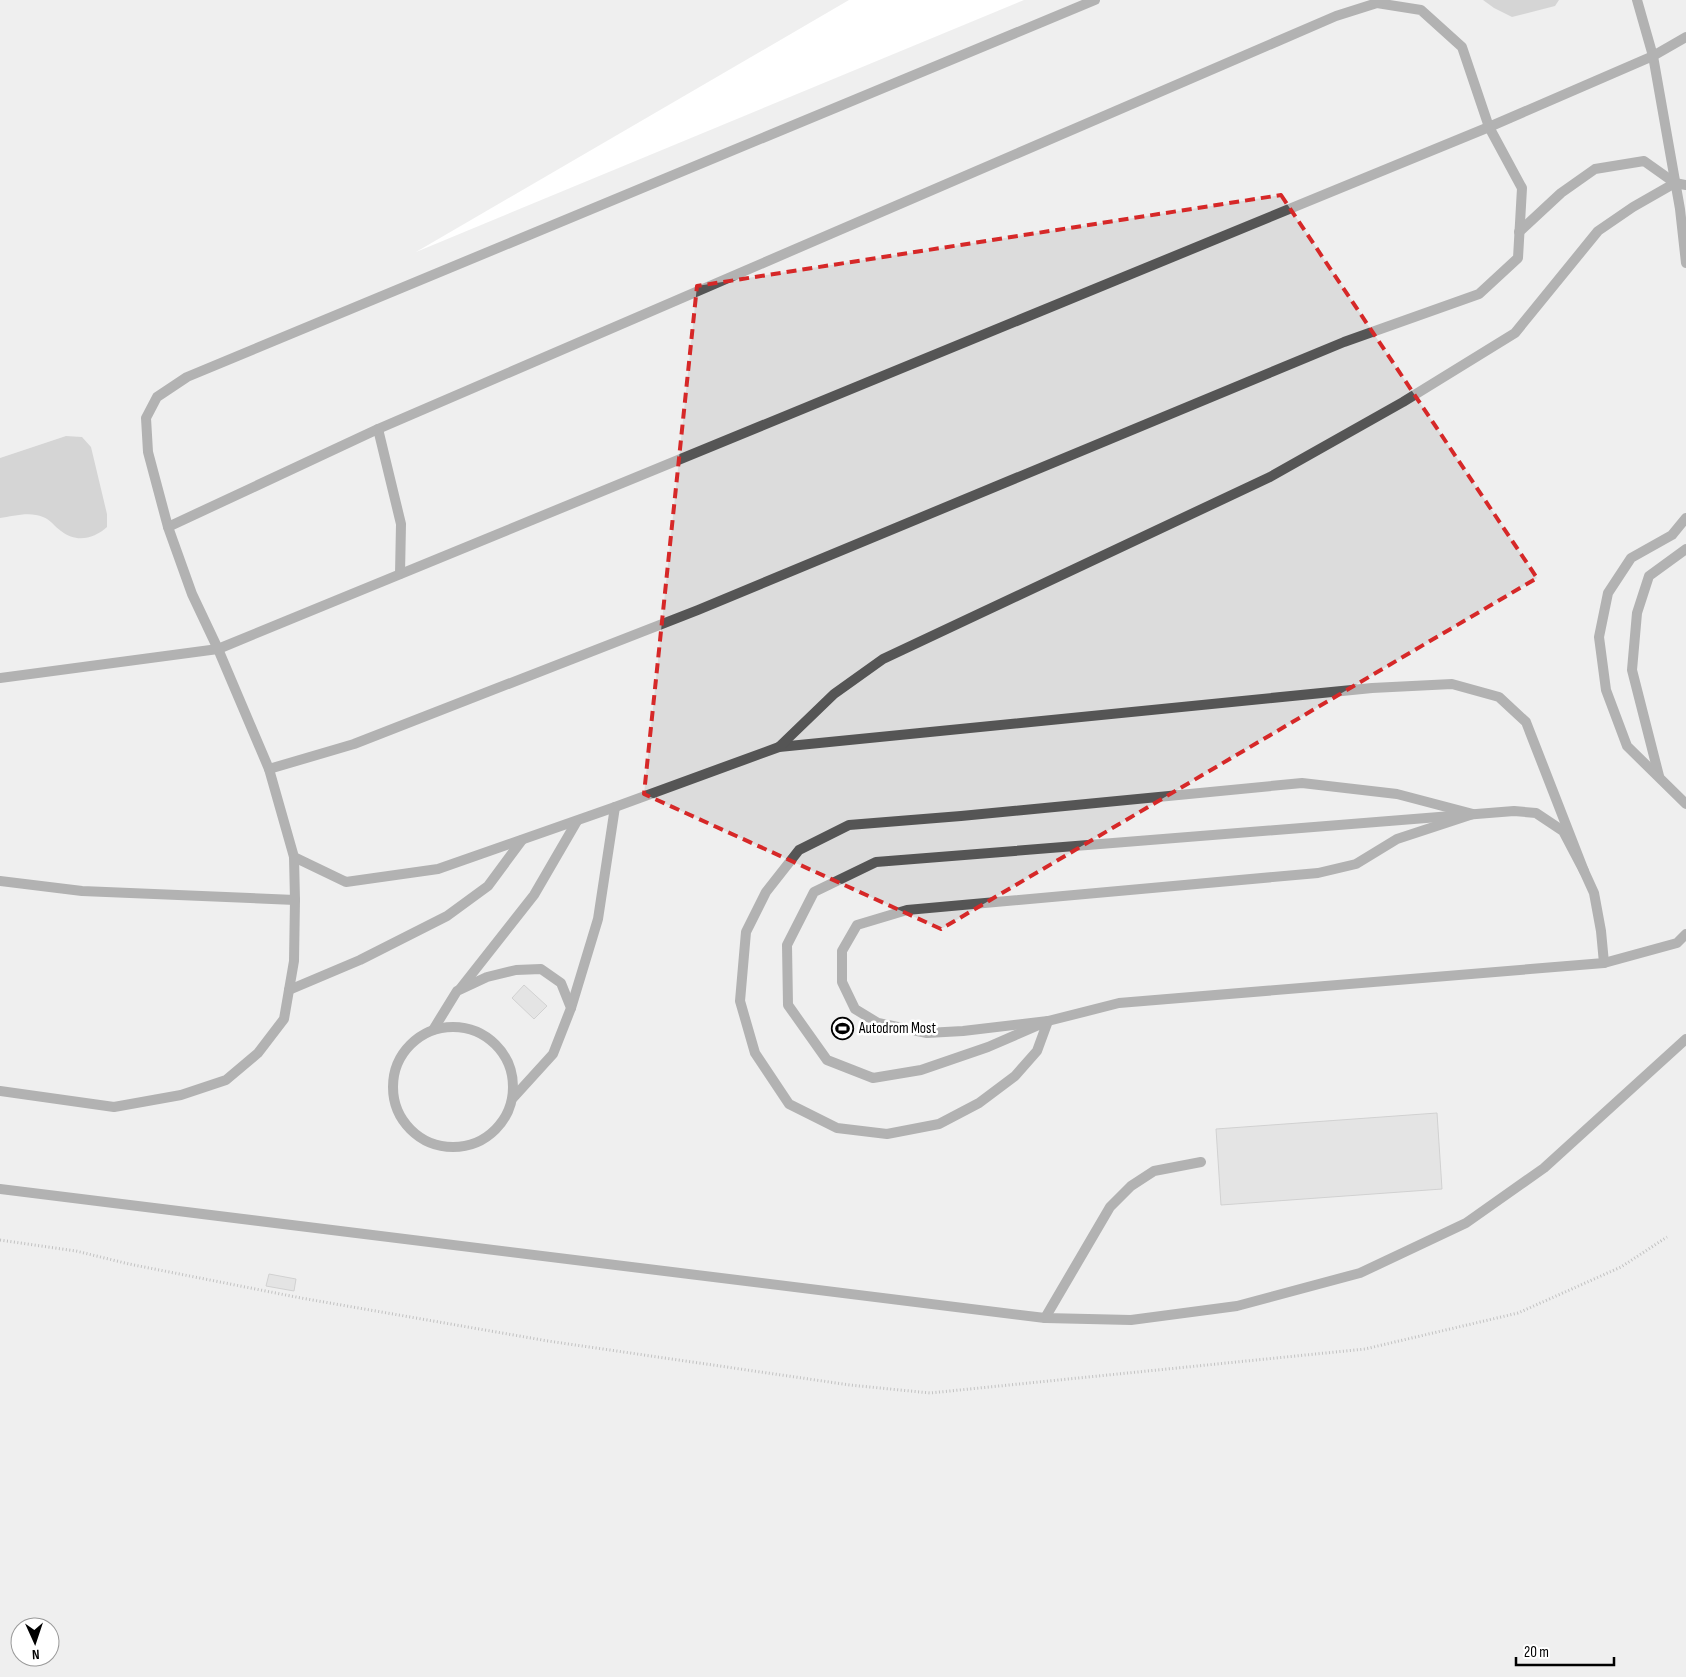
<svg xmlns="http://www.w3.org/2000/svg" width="1686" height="1677" font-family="'Sofia Sans Condensed',sans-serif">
  <rect width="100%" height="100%" fill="#fff"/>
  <path fill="#dcdcdc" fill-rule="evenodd" d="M0,0H849L416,252L1024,0H1686V1677H0ZM20,1627H50V1657H20Z"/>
  <g fill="#a3a3a3">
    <polygon points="1483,0 1559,0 1555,6 1512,17 1494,8"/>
    <path d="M66,436L82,437L91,447L107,514V527C94,539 76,543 61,531C54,526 51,520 43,517C30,511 13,516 0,518V458Z"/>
  </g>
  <g fill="#c4c4c4" stroke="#999">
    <polygon points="524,985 547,1006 534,1019 512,998"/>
    <polygon points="1437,1113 1442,1189 1221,1205 1216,1129"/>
    <polygon points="269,1274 296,1279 294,1291 266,1286"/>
  </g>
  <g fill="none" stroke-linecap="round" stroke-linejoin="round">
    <polyline stroke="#777" stroke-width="3" stroke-dasharray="1 2.5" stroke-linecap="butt" points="0,1240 76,1251 129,1264 301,1298 548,1341 850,1385 930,1393 1365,1349 1518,1313 1621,1267 1667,1237"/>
    <g stroke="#555" stroke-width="10">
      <polyline points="1095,0 187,377 157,397 146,418 148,452 168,527 192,594 218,649 269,769 294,857 346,882 438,869 615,807 779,747 1372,688 1452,684 1499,697 1526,722 1584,871"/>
      <polyline points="1637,0 1653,56 1680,209 1686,263"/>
      <polyline points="1519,232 1561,193 1595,169 1644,161 1675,183 1677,186"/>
      <polyline points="378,429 401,524 400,574"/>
      <polyline points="1686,518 1672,535 1631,558 1608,593 1599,637 1606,690 1627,746 1686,804"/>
      <polyline points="168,527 378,429 1336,16 1377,3 1421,10 1462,47 1489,127 1522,188 1518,258 1479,294 1344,342 698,610 354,744 269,769"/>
      <polyline points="0,678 218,649 1489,127 1653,56 1686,37"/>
      <polyline points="779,747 834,694 883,659 1270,477 1403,402 1515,333 1598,231 1633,207 1675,183 1686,185"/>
      <polyline points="1659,776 1632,670 1637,613 1649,576 1686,549"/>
      <polygon points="1302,783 1397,794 1473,814 1397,839 1356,864 1318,873 907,910 857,925 842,951 842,982 855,1009 878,1023 927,1033 963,1031 1048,1021 1037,1051 1015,1076 979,1103 939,1124 887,1134 837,1128 789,1104 755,1053 740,1001 746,932 766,892 799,850 849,825 961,816"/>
      <polygon points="1514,811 1536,813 1563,831 1584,871 1594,893 1601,931 1604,963 1119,1003 1048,1021 988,1047 921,1070 873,1078 827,1060 788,1005 787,945 814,892 876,862"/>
      <polyline points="0,881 82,891 295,900"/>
      <polyline points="1604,963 1677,943 1686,934"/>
      <polyline points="460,989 534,895 577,821"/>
      <polyline points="289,990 360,960 447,916 488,886 522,840"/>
      <polyline points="571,1008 598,919 615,807"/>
      <circle cx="453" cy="1087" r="60"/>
      <polyline points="433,1030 457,991 487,977 516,970 541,969 561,983 571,1008 553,1054 513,1098"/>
      <polyline points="0,1091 114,1107 181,1095 226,1080 258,1053 284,1019 294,961 295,900 294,857"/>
      <polyline points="0,1189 1045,1318 1131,1320 1237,1306 1360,1273 1466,1223 1544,1168 1686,1039"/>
      <polyline points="1045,1318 1110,1207 1131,1186 1154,1171 1201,1162"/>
    </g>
  </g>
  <path d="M0 0H1686V1677H0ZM1281,195L1537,578L941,929L644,794L697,286Z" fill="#fff" fill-opacity=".55" fill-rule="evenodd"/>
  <path fill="none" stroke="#d62828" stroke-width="4" stroke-dasharray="10 6" stroke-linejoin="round" d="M1281,195L1537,578L941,929L644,794L697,286Z"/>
  <defs>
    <symbol id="stadium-ring" viewBox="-11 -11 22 22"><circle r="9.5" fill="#fff" stroke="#000" stroke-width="1.5"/><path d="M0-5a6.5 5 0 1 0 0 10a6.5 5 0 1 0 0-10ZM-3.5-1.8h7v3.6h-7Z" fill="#000"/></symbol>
  </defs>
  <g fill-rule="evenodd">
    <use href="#stadium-ring" x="830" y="1016" width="25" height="25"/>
  </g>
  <g text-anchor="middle" stroke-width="5" stroke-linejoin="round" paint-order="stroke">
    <g font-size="15" fill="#000" stroke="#fff" text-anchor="start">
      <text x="859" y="1033">Autodrom Most</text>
    </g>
  </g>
  <g transform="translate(35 1642) rotate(177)"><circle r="24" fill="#ffffff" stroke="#999999"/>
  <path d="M0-4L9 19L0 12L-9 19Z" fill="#000000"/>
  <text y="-8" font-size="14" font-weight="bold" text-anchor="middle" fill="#000000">N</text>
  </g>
  <path d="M1516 1657v8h98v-8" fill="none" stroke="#000000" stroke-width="2.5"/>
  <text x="1524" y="1657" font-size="15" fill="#000000" stroke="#ffffff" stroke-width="4" paint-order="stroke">20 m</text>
</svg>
